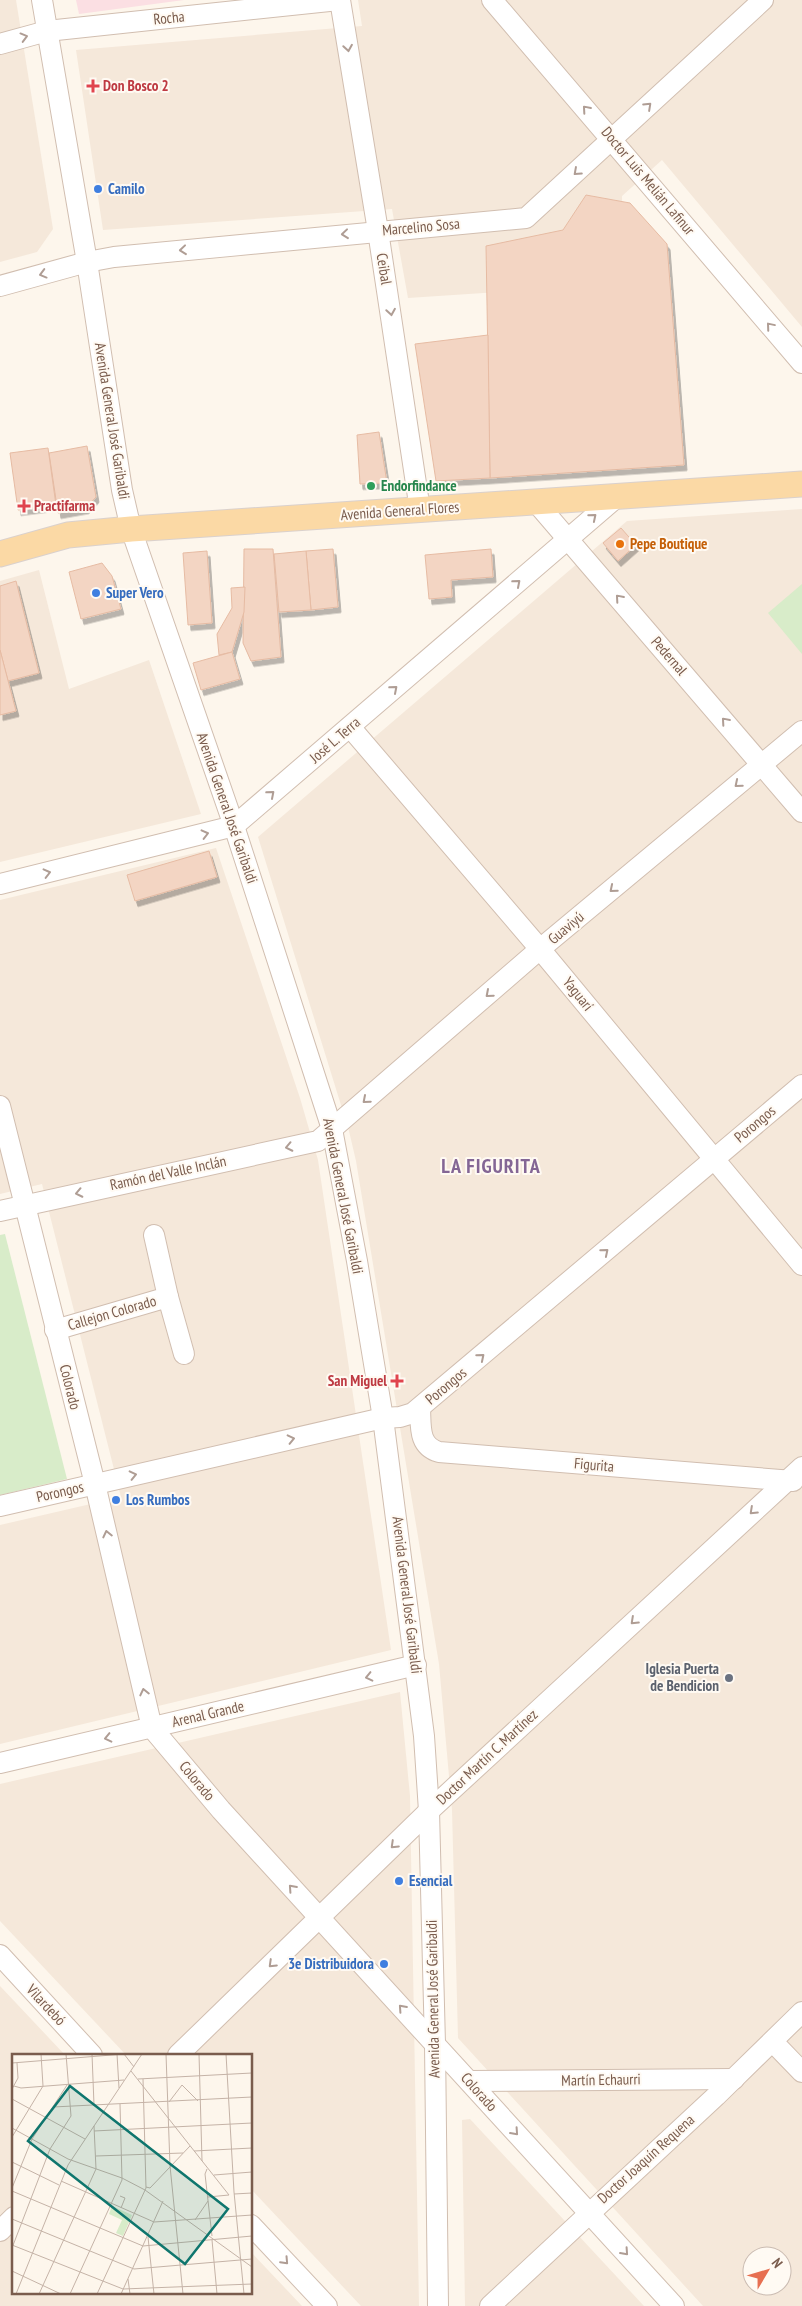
<svg xmlns="http://www.w3.org/2000/svg" width="802" height="2306" font-family="'PT Sans Narrow',sans-serif">
  <defs>
    <filter id="shadow"><feDropShadow dx="3" dy="5.5" stdDeviation="0" flood-color="#0004"/></filter>
  </defs>
  <rect width="100%" height="100%" fill="#fdf6ec"/>
  <g fill="#f5e8da" fill-rule="evenodd">
    <polygon points="0,0 16,0 53,229 37,252 0,262"/>
    <polygon points="358,0 802,0 802,327 662,160 622,196 623,284 408,298 392,209 103,230 76,50 362,26"/>
    <path d="M802,509V2306H703L458,2038L452,1810L439,1664L356,1161L349,1131L258,837L627,521ZM752,2256H782V2286H752Z"/>
    <polygon points="39,570 69,689 149,660 201,814 0,862 0,581"/>
    <polygon points="216,848 300,1098 318,1160 391,1650 0,1744 0,1525 121,1497 42,1184 0,1194 0,900"/>
    <polygon points="400,1692 410,1796 419,2306 361,2306 251,2189 251,2055 126,2055 0,1921 0,1784"/>
    <polygon points="0,1986 65,2055 14,2055 14,2292 251,2292 251,2252 302,2306 0,2306"/>
    <polygon points="470,2119 644,2306 465,2306 462,2120"/>
  </g>
  <polygon fill="#fbdfe3" points="76,0 184,0 79,14"/>
  <g fill="#d8ecc9">
    <polygon points="802,584 802,654 768,613"/>
    <polygon points="5,1234 67,1479 0,1495 0,1235"/>
  </g>
  <g fill="#f3d5c3" stroke="#e6bba3" filter="url(#shadow)">
    <polygon points="586,195 630,203 667,244 684,465 490,478 486,246 563,230"/>
    <polygon points="488,335 490,478 436,481 415,344"/>
    <polygon points="379,432 387,483 360,484 357,435"/>
    <polygon points="87,446 96,497 86,508 58,513 49,453"/>
    <polygon points="48,448 56,505 18,510 10,453"/>
    <polygon points="621,528 636,545 618,561 603,543"/>
    <polygon points="244,549 273,549 281,657 251,661 243,643"/>
    <polygon points="333,549 338,607 311,610 306,551"/>
    <polygon points="491,549 493,577 451,580 452,597 429,599 425,555"/>
    <polygon points="207,551 212,623 188,625 183,553"/>
    <polygon points="306,551 311,610 279,612 274,554"/>
    <polygon points="102,563 112,576 121,609 81,619 69,572"/>
    <polygon points="16,581 39,673 8,681 0,650 0,586"/>
    <polygon points="245,587 244,612 232,652 219,655 217,634 232,608 231,588"/>
    <polygon points="0,650 16,711 0,715"/>
    <polygon points="232,652 240,679 201,690 193,663"/>
    <polygon points="209,851 217,877 135,901 127,875"/>
  </g>
  <g fill="none" stroke-linecap="round" stroke-linejoin="round">
    <defs>
      <g id="minor">
        <polyline points="42,0 87,262 122,490 131,529 234,826 332,1129 357,1261 383,1418 424,1736 429,1811 435,2044 438,2306"/>
        <polyline points="340,0 378,231 420,510"/>
        <polyline points="492,0 802,363"/>
        <polyline points="0,44 47,31 339,0"/>
        <polyline points="0,286 87,262 114,257 526,218 763,0"/>
        <polyline points="535,501 802,812"/>
        <polyline points="350,727 540,949 802,1265"/>
        <polyline points="0,884 234,826 618,496"/>
        <polyline points="0,1106 95,1484 152,1728 221,1810 674,2306"/>
        <polyline points="0,1211 318,1141 540,949 802,731"/>
        <polyline points="168,1297 184,1354"/>
        <polyline points="55,1330 168,1297 154,1235"/>
        <path d="M420,1408C421,1426 418,1446 439,1452L793,1481"/>
        <polyline points="0,1506 383,1418 400,1417 413,1413 802,1085"/>
        <polyline points="0,1763 416,1665"/>
        <polyline points="0,1955 92,2055"/>
        <polyline points="773,2042 802,2072"/>
        <polyline points="178,2055 429,1811 802,1467"/>
        <polyline points="469,2081 734,2079"/>
        <polyline points="251,2225 327,2306"/>
        <polyline points="0,2231 14,2217"/>
        <polyline points="490,2306 716,2096 802,2012"/>
      </g>
      <polyline id="major" points="0,554 68,535 131,529 802,484"/>
    </defs>
    <use href="#minor" stroke="#d1beb0" stroke-width="22"/>
    <use href="#major" stroke="#dad1cd" stroke-width="27"/>
    <use href="#minor" stroke="#fff" stroke-width="20"/>
    <use href="#major" stroke="#fbd9a5" stroke-width="25"/>
  </g>
  <defs><path id="oneway-chevron" d="M-2-3.5L2.5 0L-2 3.5" fill="none" stroke-width="1.6" stroke-linecap="round" stroke-linejoin="round" transform="scale(1.25)"/></defs>
  <g stroke="#af9d94">
    <use href="#oneway-chevron" transform="translate(24 37) rotate(-15)"/>
    <use href="#oneway-chevron" transform="translate(348 48) rotate(81)"/>
    <use href="#oneway-chevron" transform="translate(648 106) rotate(-43)"/>
    <use href="#oneway-chevron" transform="translate(586 109) rotate(-131)"/>
    <use href="#oneway-chevron" transform="translate(577 172) rotate(138)"/>
    <use href="#oneway-chevron" transform="translate(345 234) rotate(174)"/>
    <use href="#oneway-chevron" transform="translate(183 250) rotate(174)"/>
    <use href="#oneway-chevron" transform="translate(43 274) rotate(165)"/>
    <use href="#oneway-chevron" transform="translate(391 312) rotate(81)"/>
    <use href="#oneway-chevron" transform="translate(770 326) rotate(-130)"/>
    <use href="#oneway-chevron" transform="translate(593 517) rotate(-40)"/>
    <use href="#oneway-chevron" transform="translate(517 583) rotate(-41)"/>
    <use href="#oneway-chevron" transform="translate(619 598) rotate(-131)"/>
    <use href="#oneway-chevron" transform="translate(394 689) rotate(-41)"/>
    <use href="#oneway-chevron" transform="translate(725 721) rotate(-131)"/>
    <use href="#oneway-chevron" transform="translate(738 784) rotate(140)"/>
    <use href="#oneway-chevron" transform="translate(271 794) rotate(-41)"/>
    <use href="#oneway-chevron" transform="translate(205 834) rotate(-14)"/>
    <use href="#oneway-chevron" transform="translate(47 873) rotate(-14)"/>
    <use href="#oneway-chevron" transform="translate(613 889) rotate(140)"/>
    <use href="#oneway-chevron" transform="translate(489 994) rotate(139)"/>
    <use href="#oneway-chevron" transform="translate(366 1100) rotate(139)"/>
    <use href="#oneway-chevron" transform="translate(289 1147) rotate(168)"/>
    <use href="#oneway-chevron" transform="translate(79 1193) rotate(168)"/>
    <use href="#oneway-chevron" transform="translate(605 1252) rotate(-40)"/>
    <use href="#oneway-chevron" transform="translate(481 1357) rotate(-40)"/>
    <use href="#oneway-chevron" transform="translate(291 1439) rotate(-13)"/>
    <use href="#oneway-chevron" transform="translate(133 1475) rotate(-13)"/>
    <use href="#oneway-chevron" transform="translate(753 1511) rotate(137)"/>
    <use href="#oneway-chevron" transform="translate(107 1534) rotate(-103)"/>
    <use href="#oneway-chevron" transform="translate(634 1621) rotate(137)"/>
    <use href="#oneway-chevron" transform="translate(369 1677) rotate(167)"/>
    <use href="#oneway-chevron" transform="translate(144 1692) rotate(-103)"/>
    <use href="#oneway-chevron" transform="translate(108 1738) rotate(167)"/>
    <use href="#oneway-chevron" transform="translate(394 1845) rotate(136)"/>
    <use href="#oneway-chevron" transform="translate(292 1888) rotate(-132)"/>
    <use href="#oneway-chevron" transform="translate(272 1964) rotate(136)"/>
    <use href="#oneway-chevron" transform="translate(402 2008) rotate(-132)"/>
    <use href="#oneway-chevron" transform="translate(515 2132) rotate(48)"/>
    <use href="#oneway-chevron" transform="translate(625 2252) rotate(48)"/>
    <use href="#oneway-chevron" transform="translate(285 2261) rotate(47)"/>
  </g>
  <g fill="#e0444e" stroke="#fffaf3" stroke-width="2">
    <path d="M90.5 78.5h5v5h5v5h-5v5h-5v-5h-5v-5h5z"/>
    <path d="M21.5 498.5h5v5h5v5h-5v5h-5v-5h-5v-5h5z"/>
    <path d="M394.5 1373.5h5v5h5v5h-5v5h-5v-5h-5v-5h5z"/>
  </g>
  <g fill="#3f7fe0" stroke="#fffaf3" stroke-width="2">
    <circle cx="98" cy="189" r="5"/>
    <circle cx="96" cy="593" r="5"/>
    <circle cx="116" cy="1500" r="5"/>
    <circle cx="399" cy="1881" r="5"/>
    <circle cx="384" cy="1964" r="5"/>
  </g>
  <circle fill="#2e9e5b" stroke="#fffaf3" stroke-width="2" cx="371" cy="486" r="5"/>
  <circle fill="#e8710a" stroke="#fffaf3" stroke-width="2" cx="620" cy="544" r="5"/>
  <circle fill="#6b7280" stroke="#fffaf3" stroke-width="2" cx="729" cy="1678" r="5"/>
  <g text-anchor="middle" stroke-width="4" stroke-linejoin="round" paint-order="stroke">
    <g font-size="15" fill="#7a5c4d" stroke="#fffaf3">
      <text transform="translate(169 18) rotate(-6)" y="5">Rocha</text>
      <text transform="translate(648 181) rotate(50)" y="5">Doctor Luis Melián Lafinur</text>
      <text transform="translate(421 227) rotate(-5)" y="5">Marcelino Sosa</text>
      <text transform="translate(384 269) rotate(81)" y="5">Ceibal</text>
      <text transform="translate(112 421) rotate(81)" y="5">Avenida General José Garibaldi</text>
      <text transform="translate(400 511) rotate(-4)" y="5">Avenida General Flores</text>
      <text transform="translate(669 656) rotate(49)" y="5">Pedernal</text>
      <text transform="translate(335 740) rotate(-41)" y="5">José L. Terra</text>
      <text transform="translate(227 808) rotate(71)" y="5">Avenida General José Garibaldi</text>
      <text transform="translate(566 928) rotate(-40)" y="5">Guaviyú</text>
      <text transform="translate(578 994) rotate(51)" y="5">Yaguarí</text>
      <text transform="translate(755 1124) rotate(-40)" y="5">Porongos</text>
      <text transform="translate(168 1173) rotate(-12)" y="5">Ramón del Valle Inclán</text>
      <text transform="translate(343 1196) rotate(79)" y="5">Avenida General José Garibaldi</text>
      <text transform="translate(112 1313) rotate(-16)" y="5">Callejon Colorado</text>
      <text transform="translate(446 1386) rotate(-40)" y="5">Porongos</text>
      <text transform="translate(70 1387) rotate(76)" y="5">Colorado</text>
      <text transform="translate(594 1465) rotate(5)" y="5">Figurita</text>
      <text transform="translate(60 1492) rotate(-13)" y="5">Porongos</text>
      <text transform="translate(407 1595) rotate(83)" y="5">Avenida General José Garibaldi</text>
      <text transform="translate(208 1714) rotate(-13)" y="5">Arenal Grande</text>
      <text transform="translate(487 1757) rotate(-43)" y="5">Doctor Martín C. Martínez</text>
      <text transform="translate(197 1781) rotate(50)" y="5">Colorado</text>
      <text transform="translate(433 1999) rotate(-91)" y="5">Avenida General José Garibaldi</text>
      <text transform="translate(46 2005) rotate(47)" y="5">Vilardebó</text>
      <text transform="translate(601 2080) rotate(-1)" y="5">Martín Echaurri</text>
      <text transform="translate(479 2092) rotate(48)" y="5">Colorado</text>
      <text transform="translate(646 2159) rotate(-42)" y="5">Doctor Joaquín Requena</text>
    </g>
    <g font-size="15" font-weight="bold" fill="#be3a42" stroke="#fffaf3" text-anchor="start">
      <text x="103" y="91">Don Bosco 2</text>
      <text x="34" y="511">Practifarma</text>
      <text x="387" y="1386" text-anchor="end">San Miguel</text>
    </g>
    <g font-size="15" font-weight="bold" fill="#366cbe" stroke="#fffaf3" text-anchor="start">
      <text x="108" y="194">Camilo</text>
      <text x="106" y="598">Super Vero</text>
      <text x="126" y="1505">Los Rumbos</text>
      <text x="409" y="1886">Esencial</text>
      <text x="374" y="1969" text-anchor="end">3e Distribuidora</text>
    </g>
    <g font-size="15" font-weight="bold" fill="#27864d" stroke="#fffaf3" text-anchor="start">
      <text x="381" y="491">Endorfindance</text>
    </g>
    <g font-size="15" font-weight="bold" fill="#c56008" stroke="#fffaf3" text-anchor="start">
      <text x="630" y="549">Pepe Boutique</text>
    </g>
    <g font-size="15" font-weight="bold" fill="#5b616d" stroke="#fffaf3" text-anchor="end">
      <text x="719" y="1674">Iglesia Puerta<tspan x="719" dy="17">de Bendicion</tspan></text>
    </g>
    <g font-size="20" font-weight="bold" letter-spacing="1" fill="#846695" stroke="#fffaf3">
      <text x="491" y="1173">LA FIGURITA</text>
    </g>
  </g>
  <g transform="translate(12 2054)">
    <rect width="240" height="240" fill="#fdf6ec"/>
    <path d="M100,152L120,161L111,182L104,179L110,166L97,160Z" fill="#d8ecc9"/>
    <path fill="none" stroke="#c5b3a7" stroke-width="1" d="M80,0L82,51M105,0L107,34M112,0L122,13M154,0L158,112L171,240M187,0L190,107M214,0L222,138L232,240M0,9L112,0M119,17L217,141M126,25L240,19M2,32L9,34L112,26M0,35L6,24L5,9M0,45L73,85M157,48L170,31L186,47M41,53L240,43M0,74L56,105L110,124L133,136L240,213M82,77L240,69M0,83L31,32L29,0M182,97L240,94M84,102L171,99M0,108L47,131M195,115L193,120L200,182M202,121L240,118M49,127L142,168L240,161M134,133L138,134L178,92M0,134L20,85L55,31M0,137L131,192L240,182M222,140L240,139M108,142L113,144L109,154M196,143L217,141M0,165L122,215L240,205M183,166L196,147M136,183L142,240M200,186L205,240M0,191L111,235L240,230M0,194L38,95L59,62L54,0M0,217L49,240M116,225L118,240M4,240L56,111L130,0M27,240L84,115L82,72M58,240L110,126L108,50M85,240L134,134L131,25M109,240L151,147"/>
    <path fill="#0f766e" fill-opacity="0.15" stroke="#0f766e" stroke-width="2.5" d="M58,32L216,155L173,210L16,87Z"/>
    <rect width="240" height="240" fill="none" stroke="#7a5c4d" stroke-width="2.5"/>
  </g>
  <g transform="translate(767 2271) rotate(52)"><circle r="24" fill="#fffaf3" stroke="#cabbb1"/>
  <path d="M0-4L9 19L0 12L-9 19Z" fill="#e76f51"/>
  <text y="-8" font-size="14" font-weight="bold" text-anchor="middle" fill="#7a5c4d">N</text>
  </g>
</svg>
